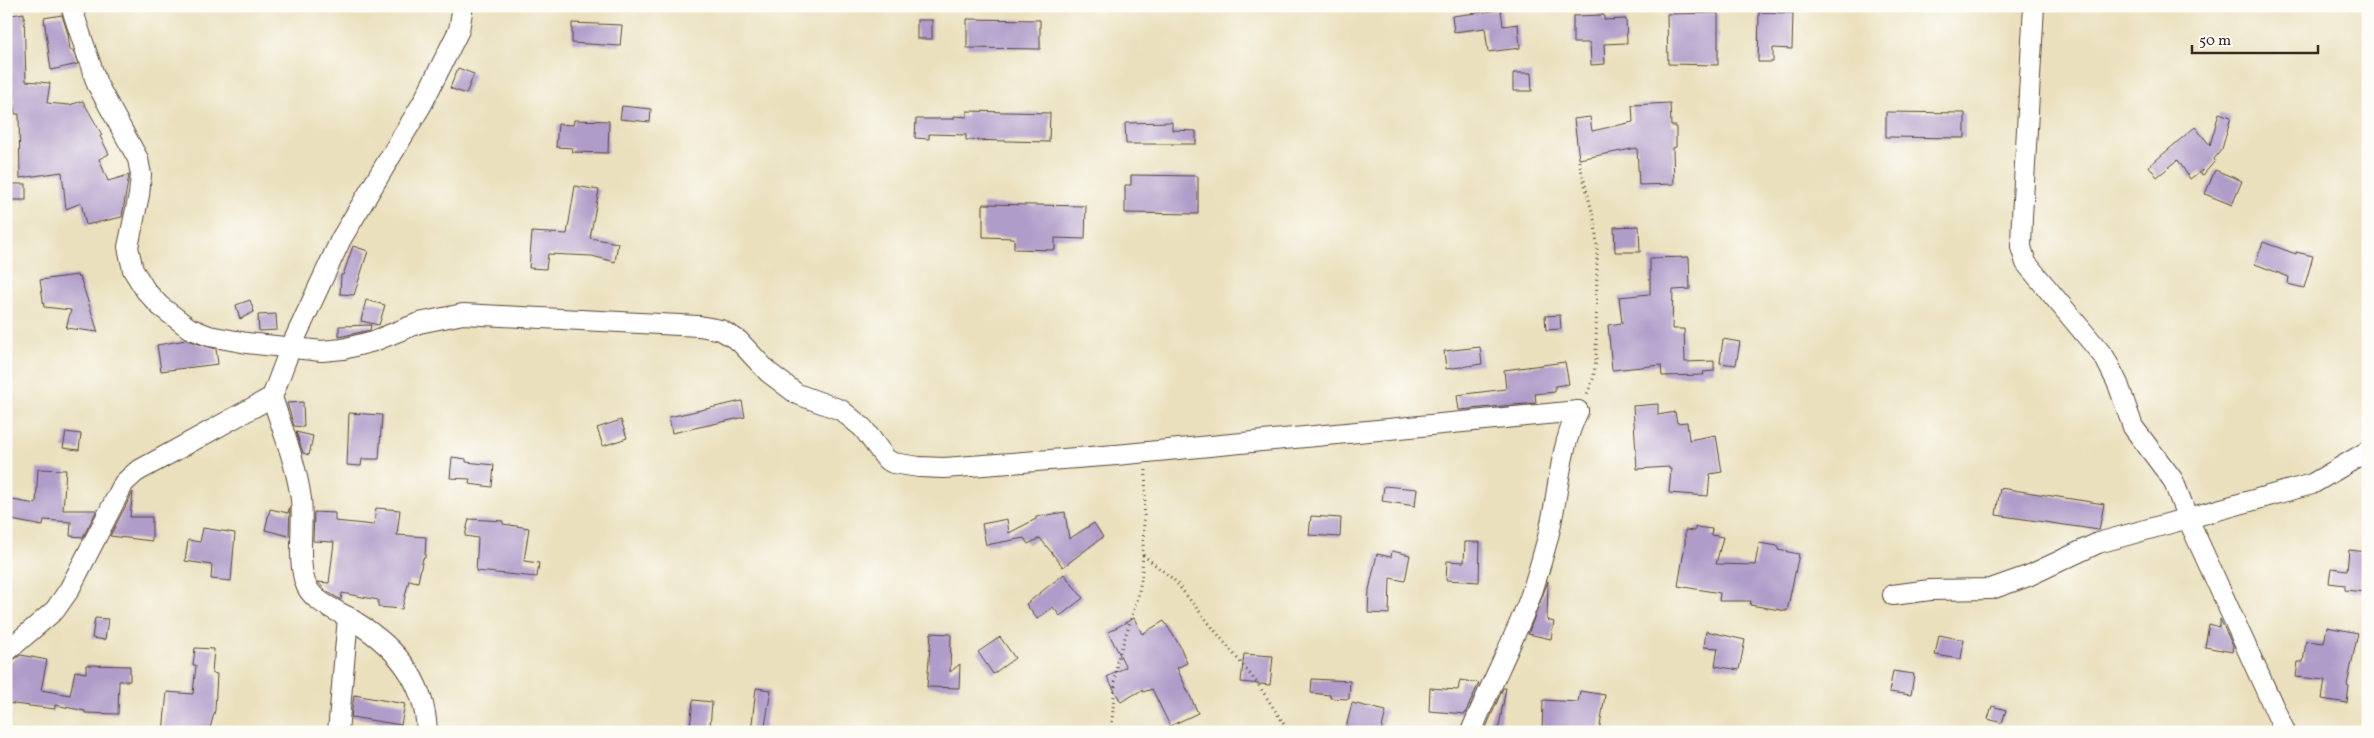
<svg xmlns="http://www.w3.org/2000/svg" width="2374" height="738" font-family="Vollkorn,serif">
  <rect width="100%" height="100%" fill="#fdfcf7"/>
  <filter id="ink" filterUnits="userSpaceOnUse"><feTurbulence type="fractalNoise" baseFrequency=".02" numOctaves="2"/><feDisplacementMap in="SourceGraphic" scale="10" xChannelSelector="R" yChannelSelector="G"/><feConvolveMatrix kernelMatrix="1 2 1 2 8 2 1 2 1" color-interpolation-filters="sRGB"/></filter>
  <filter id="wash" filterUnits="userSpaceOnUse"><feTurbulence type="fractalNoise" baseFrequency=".0096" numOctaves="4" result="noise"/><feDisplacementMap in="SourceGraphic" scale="20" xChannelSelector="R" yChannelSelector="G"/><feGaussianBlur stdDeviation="1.12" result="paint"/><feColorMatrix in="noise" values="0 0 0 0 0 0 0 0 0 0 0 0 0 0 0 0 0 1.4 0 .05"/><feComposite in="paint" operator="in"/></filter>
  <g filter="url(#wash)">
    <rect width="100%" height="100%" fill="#eae0bd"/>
    <g id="blocks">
      <g fill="#b09cc9">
        <polygon points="1501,10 1503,26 1518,24 1520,48 1488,52 1485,28 1454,32 1452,16"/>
        <polygon points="1759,12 1793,13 1792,49 1773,48 1773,62 1758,62"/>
        <polygon points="24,13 26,81 50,83 47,103 69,105 83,101 102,135 100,136 109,154 99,159 108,181 129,175 122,217 86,225 81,203 66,209 62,172 20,178 19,114 15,114 12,81 6,81 6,16"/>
        <polygon points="1718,13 1718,65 1668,64 1667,14"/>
        <polygon points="62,15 68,34 70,50 73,50 78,64 51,70 44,18"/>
        <polygon points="1604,15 1604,20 1626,19 1627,43 1604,44 1605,64 1591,65 1590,43 1573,43 1573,16"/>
        <polygon points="967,19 1040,20 1040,49 967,48"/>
        <rect x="917" y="20" width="15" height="19"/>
        <polygon points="572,23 622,25 620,46 572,43"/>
        <polygon points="458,68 474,74 466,94 450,88"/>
        <polygon points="1513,73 1531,73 1532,91 1513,91"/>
        <polygon points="1670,103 1671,126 1676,126 1676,147 1673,148 1674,184 1639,185 1637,148 1579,159 1574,119 1590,117 1592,131 1633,122 1632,105"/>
        <polygon points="622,106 651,109 650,122 620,119"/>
        <polygon points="967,111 1050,113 1049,142 966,140 966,135 929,134 929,139 915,138 916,119 954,119 954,116 967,117"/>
        <polygon points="1886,112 1965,113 1965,138 1886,137"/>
        <polygon points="2219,113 2231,117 2222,149 2214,159 2215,161 2203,175 2201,174 2202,170 2190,179 2178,160 2157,177 2149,166 2195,127 2210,145"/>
        <polygon points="574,120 609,121 608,153 572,152 573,148 556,147 558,124 573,125"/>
        <polygon points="1172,122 1172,130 1196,131 1196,144 1126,144 1125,123"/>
        <polygon points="2215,170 2242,181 2232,205 2205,194"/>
        <polygon points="1131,175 1198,176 1198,214 1125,213 1125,185 1131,185"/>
        <rect x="7" y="184" width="19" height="16"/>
        <polygon points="575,186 599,190 590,238 618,243 615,262 592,256 548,254 546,269 529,268 532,232 567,234"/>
        <polygon points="983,204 1086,206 1085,239 1055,238 1055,250 1014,249 1014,238 983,237"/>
        <polygon points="1639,226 1640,252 1615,252 1614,227"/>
        <polygon points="2263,242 2296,254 2296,252 2313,256 2304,288 2288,284 2289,277 2255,264"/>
        <polygon points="353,246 368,251 354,295 340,294 341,275 343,275"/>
        <polygon points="1689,257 1690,289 1673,290 1672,329 1684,329 1685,362 1714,361 1714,371 1703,372 1704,375 1662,376 1661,365 1612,370 1608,325 1622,323 1619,297 1650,294 1650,258"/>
        <polygon points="77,275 78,278 80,277 98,332 66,328 71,310 44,307 40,280"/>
        <polygon points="250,300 254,312 240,319 236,305"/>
        <polygon points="366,300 385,305 379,325 361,321"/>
        <polygon points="276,314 277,330 259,331 258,315"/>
        <polygon points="1560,315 1561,329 1546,330 1545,316"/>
        <polygon points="371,325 370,330 339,337 339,326"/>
        <polygon points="1723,339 1740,342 1736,365 1720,363"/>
        <polygon points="186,340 216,349 218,364 161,371 157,345"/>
        <polygon points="1480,347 1482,364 1446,369 1444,351"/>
        <polygon points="1565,362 1569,384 1555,386 1555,392 1535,394 1536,403 1459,410 1457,395 1506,389 1504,370"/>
        <polygon points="742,401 745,417 672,433 669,417"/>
        <polygon points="303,402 304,427 294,426 287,403"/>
        <polygon points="1658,404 1658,415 1675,412 1677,423 1687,422 1689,440 1716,435 1722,472 1710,474 1708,496 1669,493 1671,469 1669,469 1669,467 1637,469 1633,406"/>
        <polygon points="349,413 382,415 379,459 362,459 361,466 347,465"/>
        <polygon points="621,420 627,438 603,446 597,428"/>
        <polygon points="66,432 81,434 79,450 63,448"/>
        <polygon points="296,432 313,436 309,455 303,453"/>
        <polygon points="452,457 466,459 466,462 494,465 492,487 469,484 470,479 450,478"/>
        <polygon points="38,469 66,470 63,510 97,510 83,537 70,536 71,522 44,520 43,526 6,519 6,499 36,504"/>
        <polygon points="1384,486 1417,489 1415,506 1382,501"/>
        <polygon points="2000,488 2104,504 2099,530 1996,515"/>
        <polygon points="133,492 130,517 152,517 152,541 110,536"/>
        <polygon points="290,506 289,536 265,530 270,509 288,513"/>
        <polygon points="376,508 400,510 397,535 426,537 425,558 423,558 418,582 409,580 402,609 378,607 378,600 342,593 341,600 326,591 318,582 329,583 334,542 313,541 314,512 335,513 335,521 374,525"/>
        <polygon points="1065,512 1069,539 1094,523 1103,537 1063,567 1040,538 1028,544 1024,538 986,545 982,524 1007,519 1009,533 1036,519 1036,517"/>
        <polygon points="1311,516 1341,518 1340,537 1309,535"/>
        <polygon points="469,519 503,521 503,524 529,528 524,561 539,563 537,577 476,571 478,538 465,536"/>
        <polygon points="1695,527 1712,529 1711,535 1723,537 1716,564 1755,565 1759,543 1778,546 1778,550 1799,554 1787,611 1750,605 1751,601 1719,601 1720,593 1678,586 1685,545 1685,530 1695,531"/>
        <polygon points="203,528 235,533 231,581 211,579 212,565 185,561 188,540 200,542"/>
        <polygon points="1465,542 1480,542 1479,582 1446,580 1447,561 1464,562"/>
        <polygon points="2349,550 2368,552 2365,592 2345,590 2345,585 2329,583 2331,568 2347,570"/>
        <polygon points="1392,551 1410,555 1405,581 1390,578 1389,614 1368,613 1369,590 1377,554 1391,557"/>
        <polygon points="1064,574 1083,598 1060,616 1053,607 1037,619 1026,604"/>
        <polygon points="1548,581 1547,620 1554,622 1551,639 1528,634"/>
        <polygon points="95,618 108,619 105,640 92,638"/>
        <polygon points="1134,618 1142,634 1164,621 1180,646 1187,663 1177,668 1198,713 1170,726 1152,689 1143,692 1142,690 1121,702 1107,677 1126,667 1108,632"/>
        <polygon points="2220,619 2233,646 2232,652 2205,647 2209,624 2220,627"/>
        <polygon points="2327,627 2358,633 2347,685 2349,686 2347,703 2322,699 2325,680 2296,677 2298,662 2303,662 2306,641 2324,643"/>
        <polygon points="1706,631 1745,640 1739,670 1715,666 1718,648 1704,647"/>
        <polygon points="931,633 951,634 950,672 960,664 959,688 927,687"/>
        <polygon points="1939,635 1964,640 1961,659 1935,655"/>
        <polygon points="1000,637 1015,658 993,674 978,652"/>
        <polygon points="195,648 214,649 212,673 217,674 215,710 209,732 163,732 167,692 193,694 196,665 193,665"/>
        <polygon points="1244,654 1273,656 1270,685 1241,682"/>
        <polygon points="21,655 47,660 41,690 70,695 75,671 86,673 86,665 130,666 130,681 119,681 118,714 85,713 85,711 55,705 55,709 6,703 6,664"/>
        <polygon points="1893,671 1914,674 1911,695 1889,692"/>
        <polygon points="1312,679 1350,681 1349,699 1330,698 1330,695 1311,693"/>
        <polygon points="1460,680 1479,683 1465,714 1429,711 1430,688 1458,690"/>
        <polygon points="756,688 771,690 764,732 751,732"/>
        <polygon points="1503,688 1506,688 1498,732 1484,732"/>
        <polygon points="1580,691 1605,695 1599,732 1542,732 1543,700 1578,702"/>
        <polygon points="354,695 405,704 401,725 351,717"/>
        <polygon points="693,700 712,702 710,728 690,727"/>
        <polygon points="1352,703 1386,711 1381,732 1345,732"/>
        <polygon points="1992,706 2006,710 2002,723 1988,719"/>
      </g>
    </g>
  </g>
  <g filter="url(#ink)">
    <use href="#blocks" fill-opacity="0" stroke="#554536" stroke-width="1"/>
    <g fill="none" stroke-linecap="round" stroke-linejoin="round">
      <defs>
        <g id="street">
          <polyline points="71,6 97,84 138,159 141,175 139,195 128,247 133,270 146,291 160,306 189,328 209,336 247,343 322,351 343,349 374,341 419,323 463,314 699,326 721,330 739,341 768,372 797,394 841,410 863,428 886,459 893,463 919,467 944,468 1116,455 1578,411"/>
          <polyline points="2034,6 2022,217 2021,247 2026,263 2105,358 2118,384 2133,427 2173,480 2188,519 2285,732"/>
          <polyline points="1893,595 1930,590 1991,589 2028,576 2098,543 2312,484 2368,451"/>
          <polyline points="6,652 55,610 69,590 124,483 136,472 272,397"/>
          <polyline points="338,732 348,617"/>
          <path d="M427,732C425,677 392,643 346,616C333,609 314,601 307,587C296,564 304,525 301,499C296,463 283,431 272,397L290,349L341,239L422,104L459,30L463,6"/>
          <path d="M1471,732C1489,688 1511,646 1528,603C1535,585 1540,566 1545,548C1559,503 1557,454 1578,411"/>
        </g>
      </defs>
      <use href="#street" stroke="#554536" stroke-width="22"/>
      <g stroke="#554536" stroke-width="3" stroke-dasharray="1 4" stroke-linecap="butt">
        <polyline points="1579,161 1595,223 1597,246 1596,361 1593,379 1586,397"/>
        <polyline points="1143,555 1174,580 1258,684 1289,732"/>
        <polyline points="1111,732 1117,662 1138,597 1142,574 1146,469"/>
      </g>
      <use href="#street" stroke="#fff" stroke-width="20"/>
    </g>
  </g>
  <rect width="2374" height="738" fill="none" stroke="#fdfcf7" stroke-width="25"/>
  <path d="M2192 45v8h126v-8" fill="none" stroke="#3b2a1e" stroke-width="2.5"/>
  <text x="2199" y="45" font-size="15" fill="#3b2a1e" stroke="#fdfcf7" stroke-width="4" paint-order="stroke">50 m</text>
</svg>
